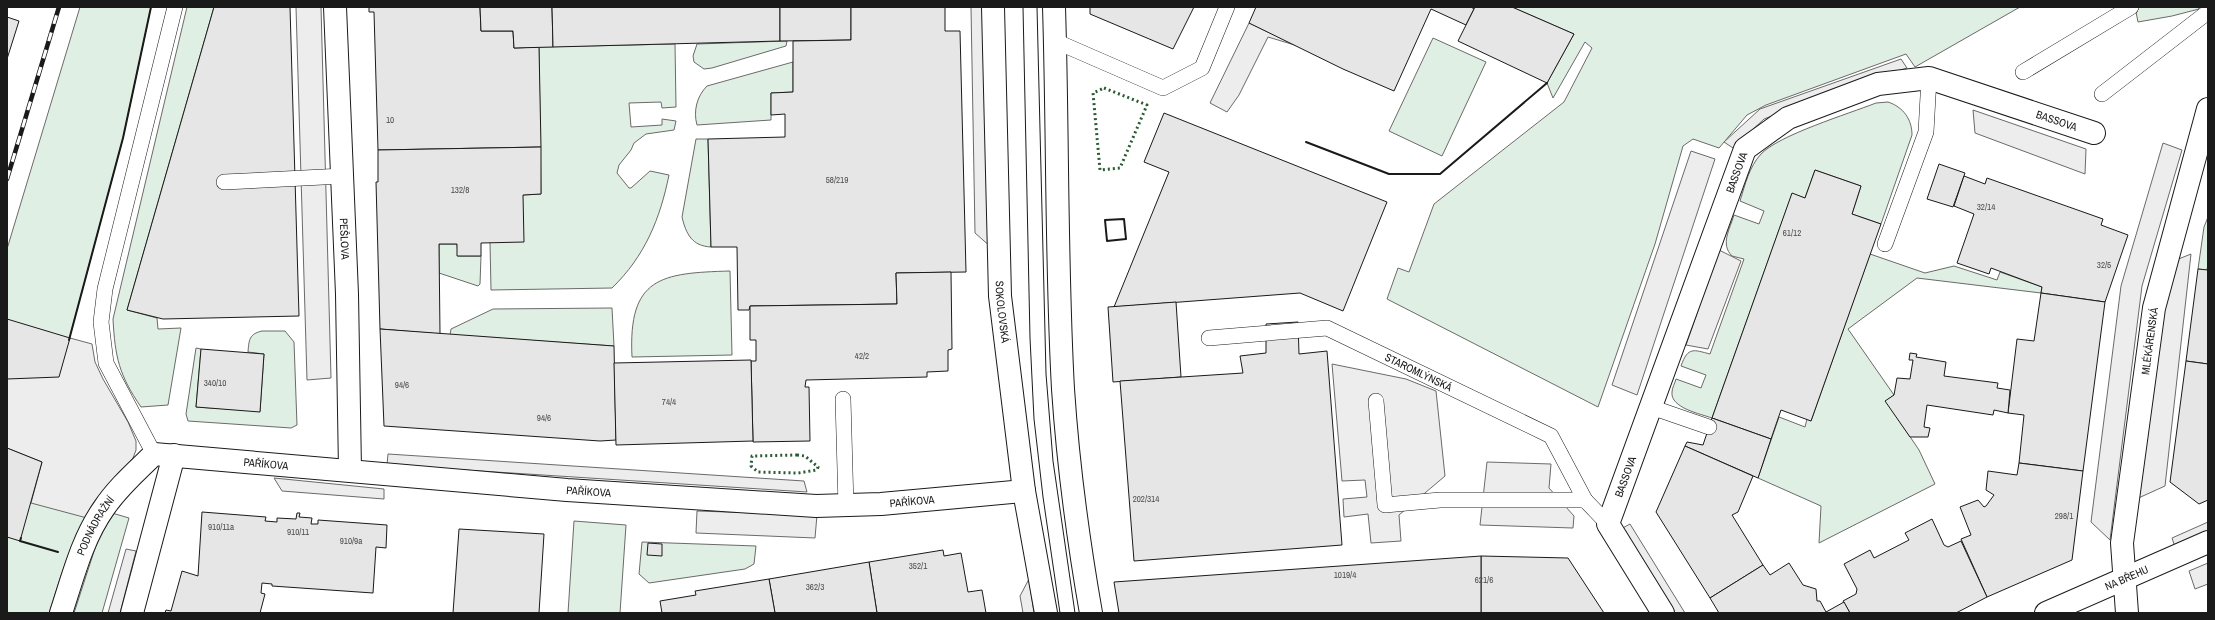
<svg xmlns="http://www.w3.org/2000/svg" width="2215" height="620" font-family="'Archivo Narrow',sans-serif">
  <rect width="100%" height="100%" fill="#fff"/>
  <g fill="#e0efe3" stroke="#6a6a6a">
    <polygon points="80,7 151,7 123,138 59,377 7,379 7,249"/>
    <path d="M187,7H214L127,310L157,318L158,329L181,328L168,405L141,407C119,375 115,357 113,319Z"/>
    <polygon points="1512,7 2020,7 1915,67 1906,54 1766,105 1747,115 1719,148 1693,139 1683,146 1655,244 1598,407 1387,299 1398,268 1409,272 1434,204 1564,102 1592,48 1585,42 1553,98 1547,83 1574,34"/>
    <polygon points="2135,7 2198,7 2199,9 2172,16 2138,22"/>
    <polygon points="1433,38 1486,62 1442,156 1389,131"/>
    <polygon points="787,41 786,46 712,68 704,69 694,62 693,56 697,44"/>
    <path d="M675,44L676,107L662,108L661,102L629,103L631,127L662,125V119L676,121L674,130L646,134L634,143L631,150L619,165L617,173L629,188H631L650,171L669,175C660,219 645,256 612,288L491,290L490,242L523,195L541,194L539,47Z"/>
    <path d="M793,62V92L771,93V120L697,125C693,111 697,96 707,86Z"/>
    <path d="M1888,102C1903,107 1912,119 1912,135L1881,224L1852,214L1861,186L1815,170L1805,198L1792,194L1712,418C1701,414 1670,408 1672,392C1672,388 1675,383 1676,379L1701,388L1706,375L1681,366C1688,346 1694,350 1710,354L1744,259L1732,256C1720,244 1730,229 1734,215L1759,224L1764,211L1740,201C1745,185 1749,167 1761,154C1779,135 1848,114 1876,103Z"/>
    <path d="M696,139H708L711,247C692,246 686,234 682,217Z"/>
    <polygon points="2208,217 2208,264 2207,270 2198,269 2204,227"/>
    <polygon points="439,244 457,244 458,256 481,256 480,284 478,286 439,273"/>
    <polygon points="1870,254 1925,273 1954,266 1997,280 2000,272 2042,287 2041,293 1917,278 1848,329 1894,395 1886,401 1919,450 1935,484 1819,543 1821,506 1758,478 1779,417 1805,427 1807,419 1811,421"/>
    <path d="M730,271L732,355L632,357C628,277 661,273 730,271Z"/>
    <polygon points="612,308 614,346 450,335 451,329 493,309"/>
    <path d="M262,331H285L294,342L297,425L291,428L188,421L186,414L196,348L201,349L196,407L260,411L264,354L248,352C249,340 249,334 262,331Z"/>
    <path d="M7,448L42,462L35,488L87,518C68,547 60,580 49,613H7Z"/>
    <polygon points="112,513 129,518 102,613 74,613 100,533"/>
    <polygon points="574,521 626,525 620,613 568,613"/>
    <polygon points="642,542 756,546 754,564 745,569 649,583 639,574"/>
  </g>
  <g fill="#ededed" stroke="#6a6a6a">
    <polygon points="296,7 321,7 331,378 307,380"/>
    <polygon points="971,7 985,7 991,247 975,233"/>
    <polygon points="1249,23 1298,46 1268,37 1239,95 1227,112 1210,103"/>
    <polygon points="1901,59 1907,68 1853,85 1764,119 1733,148 1724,142 1760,109"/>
    <polygon points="1973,110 2086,149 2085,174 1975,133"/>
    <polygon points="2163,143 2182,150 2142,286 2110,540 2091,522 2121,286"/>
    <polygon points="1691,151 1715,159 1637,395 1612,385"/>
    <polygon points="1719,250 1741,261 1708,349 1686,345"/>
    <polygon points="2191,254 2165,486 2134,500 2171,262"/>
    <polygon points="70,338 92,344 95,362 103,379 128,422 136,441 136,450 133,458 87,518 31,503 42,462 7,448 7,379"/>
    <polygon points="1332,364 1406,379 1436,391 1445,476 1399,515 1401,541 1371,543 1368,514 1344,517 1343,499 1367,497 1365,480 1342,481"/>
    <polygon points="388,454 804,481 807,492 387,465"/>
    <polygon points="1487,462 1551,464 1549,488 1574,516 1573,528 1480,525"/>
    <polygon points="274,478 384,489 384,499 282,491"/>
    <polygon points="697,511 817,515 815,538 696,533"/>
    <polygon points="2208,522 2208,536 2176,550 2172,538"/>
    <polygon points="1630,524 1685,613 1671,613 1619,530"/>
    <polygon points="126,549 136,551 120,613 108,613"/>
    <polygon points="2208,563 2208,584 2195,589 2189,571"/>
    <polygon points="1029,579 1034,613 1023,613 1020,596"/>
  </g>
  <g fill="#e6e6e6" stroke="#1a1a1a">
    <polygon points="214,7 290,7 299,316 163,319 127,310"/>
    <polygon points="369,7 480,7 481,31 513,31 514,48 539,47 541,147 378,150 374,12 369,12"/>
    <polygon points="480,7 552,7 553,47 514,48 513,31 481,31"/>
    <polygon points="552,7 780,7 780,41 553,47"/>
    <polygon points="780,7 851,7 851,40 780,41"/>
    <polygon points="851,7 945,7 945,31 960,31 966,272 896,273 897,304 750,306 749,310 738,310 737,247 711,247 708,139 785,137 785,114 771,115 771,93 793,92 793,41 851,40"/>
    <polygon points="1090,7 1194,7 1173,49 1090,14"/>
    <polygon points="1256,7 1471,7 1474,9 1466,25 1431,9 1394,91 1343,69 1249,23"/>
    <polygon points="1475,7 1512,7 1574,34 1547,83 1458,41"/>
    <polygon points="7,17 19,21 7,59"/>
    <polygon points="1164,113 1387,202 1343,311 1300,293 1114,307 1169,172 1144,162"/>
    <polygon points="541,147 541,194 523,195 524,242 481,243 481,256 457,256 457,244 439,244 440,334 380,329 376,182 378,182 378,150"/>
    <polygon points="1939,164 1965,173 1953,207 1927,199"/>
    <polygon points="1815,170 1861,186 1852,214 1881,224 1811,421 1781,410 1771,439 1712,418 1792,193 1805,198"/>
    <polygon points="1964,176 1985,184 1987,178 2103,219 2101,225 2128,235 2105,302 2041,293 2042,287 1991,268 1989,274 1957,263 1974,214 1954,206"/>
    <polygon points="2198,269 2208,270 2208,364 2186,361"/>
    <polygon points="951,272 952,349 948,350 948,371 927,372 927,377 806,380 805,387 809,387 810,441 753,442 751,361 756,361 756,340 750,340 750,306 897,304 896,273"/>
    <polygon points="2041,293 2105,302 2083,471 2019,463 2024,415 2008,413 2017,339 2034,341"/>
    <polygon points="1176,302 1181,377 1113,382 1108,307"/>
    <polygon points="7,319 70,338 59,377 7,379"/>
    <polygon points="1298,322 1299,354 1327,351 1342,545 1134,561 1120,381 1243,373 1240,356 1266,353 1266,324"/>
    <polygon points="380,329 614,346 616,440 600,441 384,426"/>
    <polygon points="201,349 264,354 260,412 196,407"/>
    <polygon points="1910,353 1917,354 1916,357 1946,362 1944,376 1998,383 1997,388 2010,390 2008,413 1994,410 1993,415 1927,405 1924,427 1930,428 1928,437 1910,437 1885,401 1894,395 1897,378 1910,379 1913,360 1909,360"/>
    <polygon points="751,360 753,441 616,445 614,363"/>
    <polygon points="2186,361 2208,364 2208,500 2199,504 2170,482"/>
    <polygon points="1712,418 1771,439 1758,478 1685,446 1687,442 1703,445"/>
    <polygon points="1685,446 1753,476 1738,512 1732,515 1763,565 1710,598 1656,512"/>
    <polygon points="7,448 42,462 20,541 7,537"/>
    <polygon points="2019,463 2083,471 2072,560 1987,597 1961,539 1971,535 1960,507 1978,500 1984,507 1986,506 1994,495 1986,490 1988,471 2017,475"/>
    <polygon points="202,512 266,517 265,521 277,522 277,518 296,519 297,513 300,513 299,517 312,518 311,524 318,524 318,520 387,525 386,548 376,547 373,593 272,586 272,584 262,583 261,593 265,594 260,613 165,613 166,610 171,611 182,571 198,576"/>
    <polygon points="1932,519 1944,545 1948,547 1961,541 1987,597 1956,613 1850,613 1843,601 1856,594 1857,589 1844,564 1870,550 1874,558 1909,540 1905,533"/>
    <polygon points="459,529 544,534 539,613 453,613"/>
    <polygon points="648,543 662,544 662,556 647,555"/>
    <polygon points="943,550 944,556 961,553 968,592 982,590 986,613 877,613 869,562"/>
    <polygon points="1481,556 1568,558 1604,613 1481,613"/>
    <polygon points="1481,556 1481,613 1119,613 1114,582"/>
    <polygon points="869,562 877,613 775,613 769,579"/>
    <polygon points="1789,563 1803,585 1816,589 1817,601 1820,601 1826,612 1844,602 1850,613 1719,613 1710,598 1763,565 1770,575"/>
    <polygon points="769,579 775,613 662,613 660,601 696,595 695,591"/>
  </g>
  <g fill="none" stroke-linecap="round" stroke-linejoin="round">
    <defs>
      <g id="lane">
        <polyline points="1055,41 1163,88 1202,68 1227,7"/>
        <polyline points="2023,72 2131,7"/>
        <polyline points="2102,94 2208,12"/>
        <polyline points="224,182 343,176"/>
        <polyline points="1885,244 1926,132 1929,78"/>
        <path id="s1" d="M1209,338L1327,328L1551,436L1585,500L1608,524"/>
        <polyline points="843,399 846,506"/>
        <polyline points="1376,401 1385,505 1440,500 1585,500"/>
        <polyline points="1651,407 1709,427"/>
        <polyline points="154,454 106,363 101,322 105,289 175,7"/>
      </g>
      <g id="street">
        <path id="s2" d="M335,7L347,294L350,470"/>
        <path id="s3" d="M61,613C73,577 82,539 104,508C118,487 137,471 154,454L567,490L816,506L881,504L1024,491"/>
        <polyline points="132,613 174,455"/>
        <path id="s4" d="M1663,613L1608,524L1745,149L1788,118L1878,84L1929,78L2094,133"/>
        <path id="s5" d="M2046,613L2208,542"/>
        <path id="s6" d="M2127,613L2122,543L2154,308L2208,109"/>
      </g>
      <g id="secondary">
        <path id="s7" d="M993,7L1000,296L1024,491L1046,613"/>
        <path d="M1054,7C1058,134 1056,262 1063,389C1068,464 1078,539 1091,613"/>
      </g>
    </defs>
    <use href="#lane" stroke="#1a1a1a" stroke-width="16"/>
    <use href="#street" stroke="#1a1a1a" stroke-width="24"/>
    <use href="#secondary" stroke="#1a1a1a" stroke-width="24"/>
    <use href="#lane" stroke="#fff" stroke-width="15"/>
    <use href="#street" stroke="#fff" stroke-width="22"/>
    <use href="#secondary" stroke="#fff" stroke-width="22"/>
    <g stroke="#1a1a1a" stroke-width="1">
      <polyline points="1023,7 1030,338 1034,419 1043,497 1060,613"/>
      <polyline points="1037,7 1046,374 1053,461 1075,613"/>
    </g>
    <defs>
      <polyline id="rail" points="7,179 59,7"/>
    </defs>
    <use href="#rail" stroke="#1a1a1a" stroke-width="4.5"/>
    <use href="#rail" stroke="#fff" stroke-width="3" stroke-dasharray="9" stroke-linecap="butt"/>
    <g stroke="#2b5a34" stroke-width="3" stroke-dasharray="2 3" stroke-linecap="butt">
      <polygon points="1104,88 1147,105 1120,168 1100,170 1093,93"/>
      <polygon points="797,455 805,456 818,467 817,470 798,473 758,472 751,466 752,456"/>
    </g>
    <g stroke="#1a1a1a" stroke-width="2">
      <polyline points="1306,142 1389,174 1440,174 1547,83"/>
      <polygon points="1124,219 1126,239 1107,241 1105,220"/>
      <polyline points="69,340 123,138 151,7"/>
      <polyline points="21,538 20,541 58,552"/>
    </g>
  </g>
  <g text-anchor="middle" stroke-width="3" stroke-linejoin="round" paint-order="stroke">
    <g font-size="9" fill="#4d4d4d">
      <text x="390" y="123">10</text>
      <text x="837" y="183">58/219</text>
      <text x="460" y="193">132/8</text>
      <text x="1986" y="210">32/14</text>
      <text x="1792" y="236">61/12</text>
      <text x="2104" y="268">32/5</text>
      <text x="862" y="359">42/2</text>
      <text x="215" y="386">340/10</text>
      <text x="402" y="388">94/6</text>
      <text x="669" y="405">74/4</text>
      <text x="544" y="421">94/6</text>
      <text x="1146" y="502">202/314</text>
      <text x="2064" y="519">298/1</text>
      <text x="221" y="530">910/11a</text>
      <text x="298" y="535">910/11</text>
      <text x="351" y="544">910/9a</text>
      <text x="918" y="569">352/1</text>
      <text x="1345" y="578">1019/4</text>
      <text x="1484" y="583">621/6</text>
      <text x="815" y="590">362/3</text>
    </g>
    <g font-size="11" fill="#1a1a1a" stroke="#fff">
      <text dy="4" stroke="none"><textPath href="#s4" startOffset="839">BASSOVA</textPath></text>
      <text dy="4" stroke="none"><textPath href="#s4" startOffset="479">BASSOVA</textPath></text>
      <text dy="4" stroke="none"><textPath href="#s2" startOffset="232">PEŠLOVA</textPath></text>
      <text dy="4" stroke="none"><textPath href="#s7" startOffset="305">SOKOLOVSKÁ</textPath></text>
      <text dy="4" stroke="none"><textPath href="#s6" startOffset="274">MLÉKÁRENSKÁ</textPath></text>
      <text dy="4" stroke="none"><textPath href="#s1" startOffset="220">STAROMLÝNSKÁ</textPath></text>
      <text dy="4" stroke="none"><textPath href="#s3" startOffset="300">PAŘÍKOVA</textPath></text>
      <text dy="4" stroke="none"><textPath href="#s4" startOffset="155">BASSOVA</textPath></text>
      <text dy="4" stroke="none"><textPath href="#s3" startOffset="624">PAŘÍKOVA</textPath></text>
      <text dy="4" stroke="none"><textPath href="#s3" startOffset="948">PAŘÍKOVA</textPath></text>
      <text dy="4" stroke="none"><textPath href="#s3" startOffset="94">PODNÁDRAŽNÍ</textPath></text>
      <text dy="4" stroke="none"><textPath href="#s5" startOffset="88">NA BŘEHU</textPath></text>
    </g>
  </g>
  <rect width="2215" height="620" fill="none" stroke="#1a1a1a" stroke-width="16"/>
</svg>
